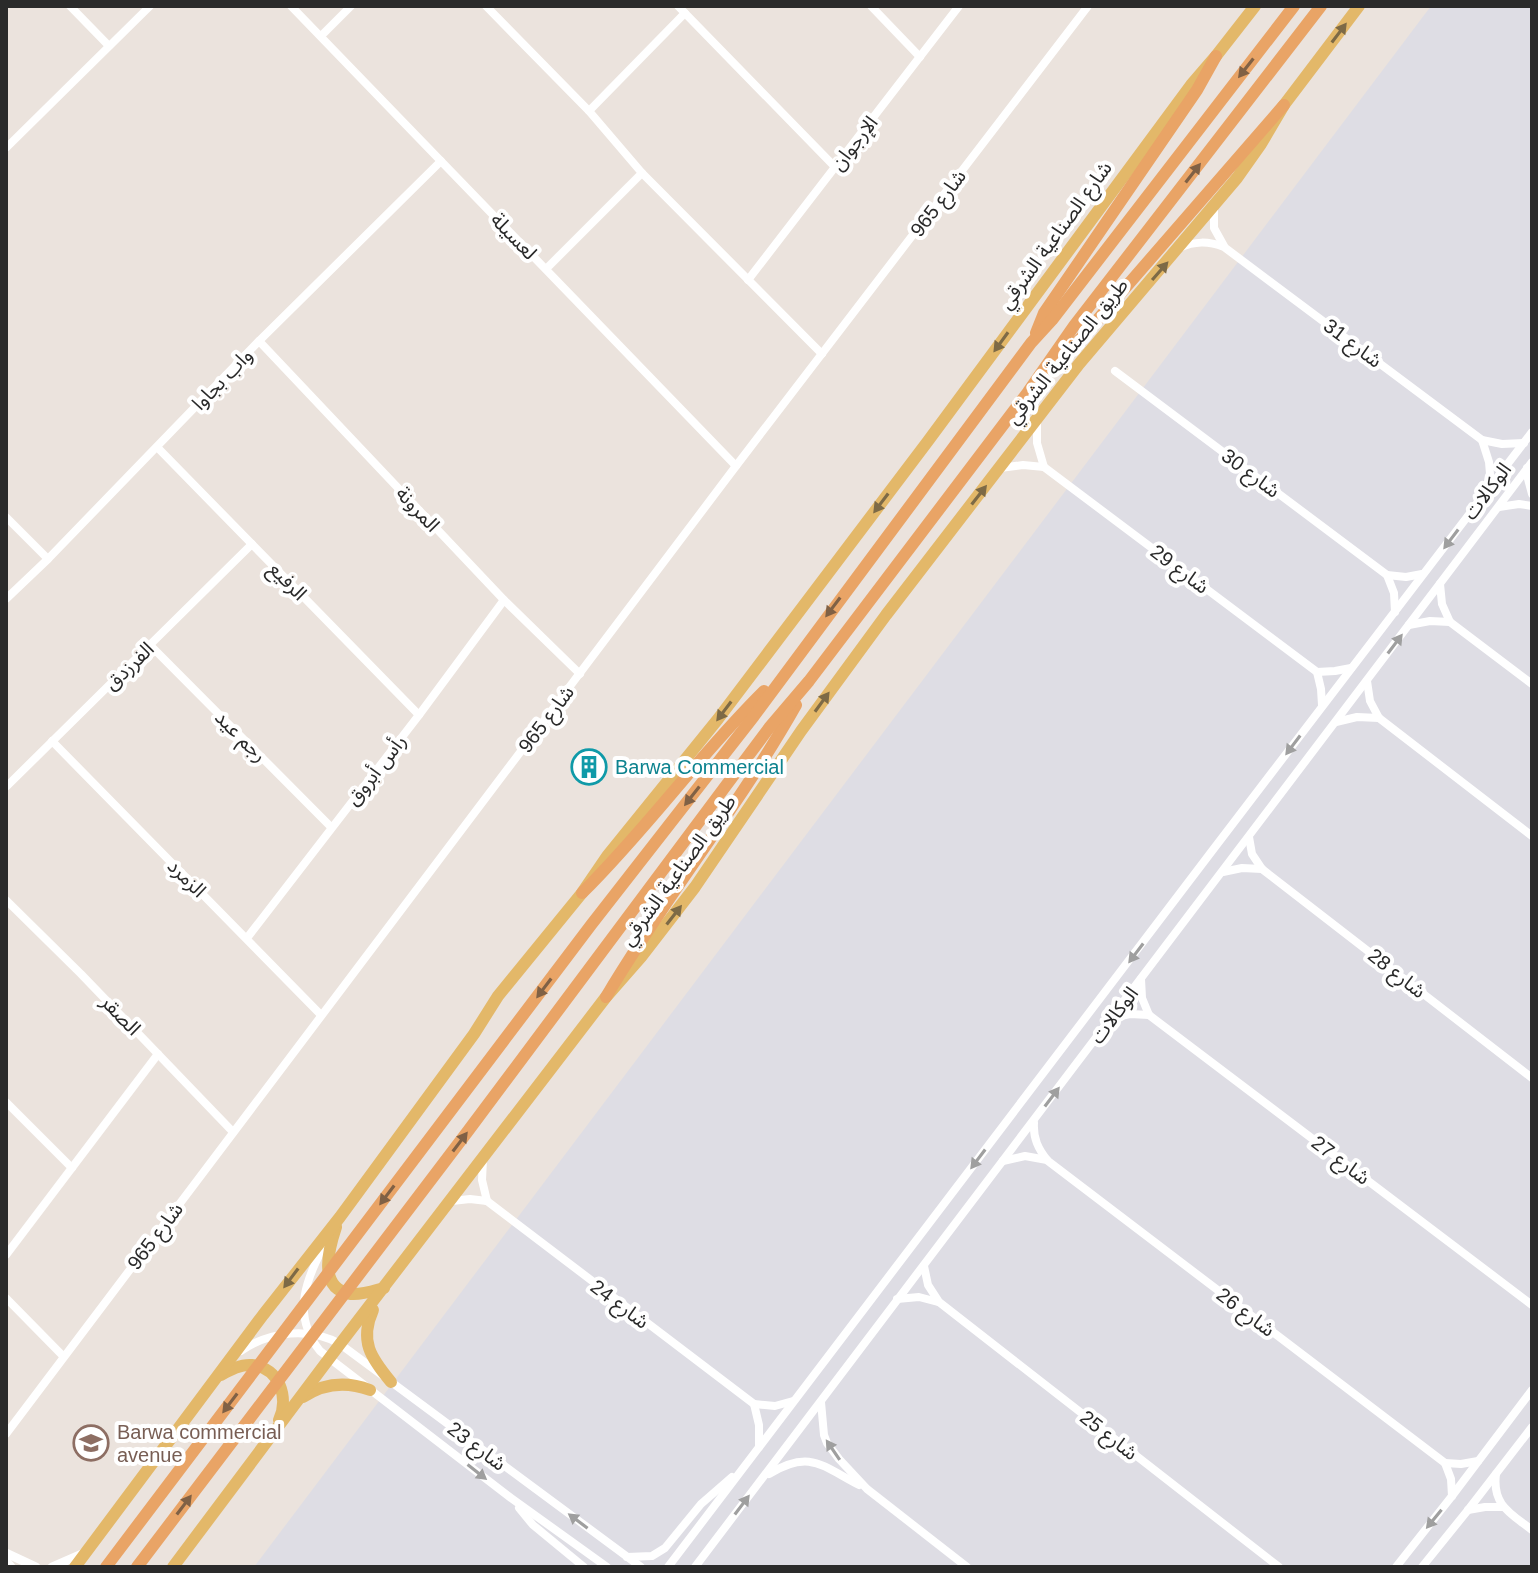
<svg xmlns="http://www.w3.org/2000/svg" width="1538" height="1573" font-family="Arial,'Noto Sans Arabic',sans-serif">
  <rect width="100%" height="100%" fill="#ebe3dd"/>
  <polygon fill="#dedde4" points="1431,6 1532,6 1532,1567 254,1567"/>
  <g fill="none" stroke-linecap="round" stroke-linejoin="round">
    <g stroke="#fff" stroke-width="8">
      <polyline points="70,6 109,46"/>
      <polyline points="291,6 736,466"/>
      <polyline points="486,6 589,111 642,173 822,354"/>
      <polyline points="678,6 835,167"/>
      <polyline points="871,6 920,57"/>
      <polyline points="321,36 351,6"/>
      <polyline points="589,111 685,13"/>
      <polyline points="6,148 150,6"/>
      <polyline points="1214,207 1214,228 1224,246"/>
      <path d="M1179,248C1195,241 1208,241 1224,247L1482,440L1502,444L1524,443"/>
      <polyline points="546,269 642,173"/>
      <polyline points="748,280 959,6"/>
      <polyline points="259,341 504,600 580,674"/>
      <polyline points="1115,371 1387,575 1394,593 1395,612"/>
      <polyline points="1037,421 1037,443 1044,467"/>
      <polyline points="1482,440 1489,462 1491,486"/>
      <polyline points="157,447 419,715"/>
      <polyline points="1000,468 1023,465 1044,467 1317,672 1321,689 1322,705"/>
      <polyline points="1527,468 1528,479 1532,494"/>
      <polyline points="1499,507 1519,504 1532,506"/>
      <polyline points="6,517 48,559"/>
      <polyline points="1387,575 1406,577 1422,574"/>
      <polyline points="1440,584 1442,604 1450,622 1532,684"/>
      <polyline points="6,599 48,559 259,341 441,161"/>
      <polyline points="1409,625 1430,621 1450,622"/>
      <polyline points="150,645 331,827"/>
      <polyline points="1317,672 1335,671 1351,668"/>
      <polyline points="1367,681 1370,701 1379,718 1532,836"/>
      <polyline points="1336,722 1357,717 1379,718"/>
      <polyline points="52,741 321,1015"/>
      <polyline points="6,787 252,544"/>
      <polyline points="1249,837 1252,854 1262,869 1532,1078"/>
      <polyline points="1223,872 1242,868 1262,869"/>
      <polyline points="6,900 81,974 233,1132"/>
      <polyline points="247,938 419,715 504,600"/>
      <polyline points="1141,979 1142,998 1149,1015 1532,1305"/>
      <polyline points="1111,1018 1130,1014 1149,1015"/>
      <polyline points="6,1102 72,1168"/>
      <path d="M1034,1123C1033,1138 1038,1149 1048,1161L1445,1463L1451,1479L1452,1496"/>
      <polyline points="483,1159 482,1180 487,1201"/>
      <polyline points="1003,1161 1025,1156 1047,1160"/>
      <polyline points="452,1201 470,1199 487,1201 754,1404 775,1406 793,1401"/>
      <path d="M327,1240C307,1278 290,1313 320,1351L511,1498L607,1567"/>
      <polyline points="6,1255 158,1054"/>
      <polyline points="924,1266 928,1285 939,1302 1279,1567"/>
      <polyline points="6,1298 63,1356"/>
      <polyline points="897,1299 919,1297 938,1302"/>
      <path d="M241,1351C270,1331 310,1327 340,1344L641,1567"/>
      <polyline points="821,1402 824,1435 827,1443 839,1459 867,1489 967,1567"/>
      <polyline points="754,1404 759,1425 759,1447"/>
      <polyline points="6,1434 736,466 1088,6"/>
      <polyline points="1445,1463 1461,1464 1478,1461"/>
      <path d="M769,1474C810,1449 822,1466 859,1485"/>
      <path d="M1496,1474C1492,1505 1510,1513 1532,1530"/>
      <polyline points="519,1508 533,1525 584,1567"/>
      <polyline points="1468,1510 1485,1507 1503,1507"/>
      <polyline points="627,1557 652,1556 665,1548 701,1504 732,1477"/>
      <polyline points="668,1567 1212,851 1532,432"/>
      <polyline points="695,1567 1532,462"/>
      <polyline points="1396,1567 1452,1496 1532,1390"/>
      <polyline points="1422,1567 1468,1510 1532,1427"/>
    </g>
    <g stroke="#fff" stroke-width="9">
      <polyline points="6,1553 36,1567"/>
      <polyline points="6,1561 11,1567"/>
      <polyline points="52,1567 84,1553"/>
    </g>
    <g stroke="#e3b869" stroke-width="12">
      <path d="M336,1227C329,1248 317,1289 351,1294C362,1295 373,1291 384,1288"/>
      <path d="M373,1310C359,1341 371,1358 391,1382"/>
      <path d="M221,1375C230,1370 241,1364 252,1365C280,1368 289,1398 279,1420"/>
      <path d="M303,1397C324,1383 346,1381 370,1390"/>
      <polyline points="75,1567 263,1315 340,1217 474,1034 498,996 582,893 608,855 718,719 928,441 1191,85 1216,56 1255,6"/>
      <polyline points="173,1567 340,1344 606,997 641,957 695,887 801,731 886,615 1079,364 1237,178 1261,144 1284,105 1359,6"/>
    </g>
    <g stroke="#e9a466" stroke-width="12">
      <polyline points="1036,333 1044,313 1197,90 1216,56"/>
      <polyline points="1050,370 1086,333 1284,105"/>
      <path d="M582,893C647,829 699,755 764,691"/>
      <path d="M606,997C665,897 739,806 796,705"/>
      <polyline points="106,1567 591,925 754,716 1031,343 1052,320 1294,6"/>
      <polyline points="137,1567 468,1131 769,728 809,681 1028,392 1074,326 1321,6"/>
    </g>
  </g>
  <defs><path id="oneway-solid" d="M-6-.8H1V-3.2L6.5 0L1 3.2V.8H-6Z" transform="scale(2)"/></defs>
  <g fill="#7d6a46">
    <use href="#oneway-solid" transform="translate(1339 33) rotate(-53)"/>
    <use href="#oneway-solid" transform="translate(1160 271) rotate(-49)"/>
    <use href="#oneway-solid" transform="translate(1001 342) rotate(126)"/>
    <use href="#oneway-solid" transform="translate(979 495) rotate(-52)"/>
    <use href="#oneway-solid" transform="translate(881 503) rotate(127)"/>
    <use href="#oneway-solid" transform="translate(822 702) rotate(-54)"/>
    <use href="#oneway-solid" transform="translate(724 711) rotate(127)"/>
    <use href="#oneway-solid" transform="translate(674 915) rotate(-52)"/>
    <use href="#oneway-solid" transform="translate(291 1278) rotate(127)"/>
  </g>
  <g fill="#806145">
    <use href="#oneway-solid" transform="translate(1246 68) rotate(128)"/>
    <use href="#oneway-solid" transform="translate(1193 173) rotate(-52)"/>
    <use href="#oneway-solid" transform="translate(833 607) rotate(127)"/>
    <use href="#oneway-solid" transform="translate(692 796) rotate(128)"/>
    <use href="#oneway-solid" transform="translate(544 988) rotate(127)"/>
    <use href="#oneway-solid" transform="translate(460 1142) rotate(-53)"/>
    <use href="#oneway-solid" transform="translate(387 1195) rotate(127)"/>
    <use href="#oneway-solid" transform="translate(230 1403) rotate(127)"/>
    <use href="#oneway-solid" transform="translate(184 1505) rotate(-53)"/>
  </g>
  <g fill="#9f9f9f">
    <use href="#oneway-solid" transform="translate(1451 539) rotate(127)"/>
    <use href="#oneway-solid" transform="translate(1395 644) rotate(-53)"/>
    <use href="#oneway-solid" transform="translate(1293 745) rotate(127)"/>
    <use href="#oneway-solid" transform="translate(1136 953) rotate(127)"/>
    <use href="#oneway-solid" transform="translate(1052 1097) rotate(-53)"/>
    <use href="#oneway-solid" transform="translate(978 1159) rotate(127)"/>
    <use href="#oneway-solid" transform="translate(833 1450) rotate(-124)"/>
    <use href="#oneway-solid" transform="translate(477 1472) rotate(38)"/>
    <use href="#oneway-solid" transform="translate(742 1505) rotate(-53)"/>
    <use href="#oneway-solid" transform="translate(1434 1519) rotate(129)"/>
    <use href="#oneway-solid" transform="translate(578 1521) rotate(-143)"/>
  </g>
  <defs>
    <symbol id="building-ring" viewBox="-11 -11 22 22"><circle r="9.5" fill="#fff" stroke="#0f9aa8" stroke-width="1.5"/><path d="M-4-6H4V6H1V3H-1V6H-4ZM-2.5-4.3h1.7v1.8h-1.7ZM.8-4.3h1.7v1.8H.8ZM-2.5-1h1.7V.8h-1.7ZM.8-1h1.7V.8H.8Z" fill="#0f9aa8"/></symbol>
    <symbol id="school-ring" viewBox="-11 -11 22 22"><circle r="9.5" fill="#fff" stroke="#8d6e63" stroke-width="1.5"/><path d="M0-5L7-2L0 1L-7-2ZM-4 1L0 2.5L4 1V4Q0 6-4 4Z" fill="#8d6e63"/></symbol>
  </defs>
  <g fill-rule="evenodd">
    <use href="#building-ring" x="569" y="747" width="40" height="40"/>
    <use href="#school-ring" x="71" y="1423" width="40" height="40"/>
  </g>
  <g text-anchor="middle" stroke-width="8" stroke-linejoin="round" paint-order="stroke">
    <g font-size="20" fill="#2a2a2a" stroke="#fff">
      <text transform="translate(854 143) rotate(-52)" y="7">الإرجوان</text>
      <text transform="translate(938 203) rotate(-53)" y="7">شارع 965</text>
      <text transform="translate(1055 235) rotate(-54)" y="7">شارع الصناعية الشرقي</text>
      <text transform="translate(514 236) rotate(46)" y="7">لعسيلة</text>
      <text transform="translate(1353 343) rotate(37)" y="7">شارع 31</text>
      <text transform="translate(1067 351) rotate(-51)" y="7">طريق الصناعية الشرقي</text>
      <text transform="translate(222 379) rotate(-46)" y="7">واب بجاوا</text>
      <text transform="translate(1251 473) rotate(37)" y="7">شارع 30</text>
      <text transform="translate(1487 491) rotate(-53)" y="7">الوكالات</text>
      <text transform="translate(418 509) rotate(47)" y="7">المرونة</text>
      <text transform="translate(1180 569) rotate(37)" y="7">شارع 29</text>
      <text transform="translate(288 581) rotate(46)" y="7">الرفيع</text>
      <text transform="translate(129 666) rotate(-44)" y="7">الفرزدق</text>
      <text transform="translate(546 719) rotate(-53)" y="7">شارع 965</text>
      <text transform="translate(241 736) rotate(45)" y="7">رجم عيد</text>
      <text transform="translate(376 770) rotate(-52)" y="7">رأس أبروق</text>
      <text transform="translate(678 870) rotate(-54)" y="7">طريق الصناعية الشرقي</text>
      <text transform="translate(187 878) rotate(45)" y="7">الزمرد</text>
      <text transform="translate(1397 973) rotate(38)" y="7">شارع 28</text>
      <text transform="translate(121 1015) rotate(46)" y="7">الصقر</text>
      <text transform="translate(1114 1015) rotate(-53)" y="7">الوكالات</text>
      <text transform="translate(1341 1160) rotate(37)" y="7">شارع 27</text>
      <text transform="translate(155 1236) rotate(-53)" y="7">شارع 965</text>
      <text transform="translate(620 1304) rotate(37)" y="7">شارع 24</text>
      <text transform="translate(1246 1312) rotate(37)" y="7">شارع 26</text>
      <text transform="translate(1109 1435) rotate(38)" y="7">شارع 25</text>
      <text transform="translate(477 1446) rotate(37)" y="7">شارع 23</text>
    </g>
    <g font-size="20" fill="#0d838f" stroke="#fff" text-anchor="start">
      <text x="615" y="774">Barwa Commercial</text>
    </g>
    <g font-size="20" fill="#785e54" stroke="#fff" text-anchor="start">
      <text x="117" y="1439">Barwa commercial<tspan x="117" dy="23">avenue</tspan></text>
    </g>
  </g>
  <rect width="1538" height="1573" fill="none" stroke="#2a2a2a" stroke-width="16"/>
</svg>
